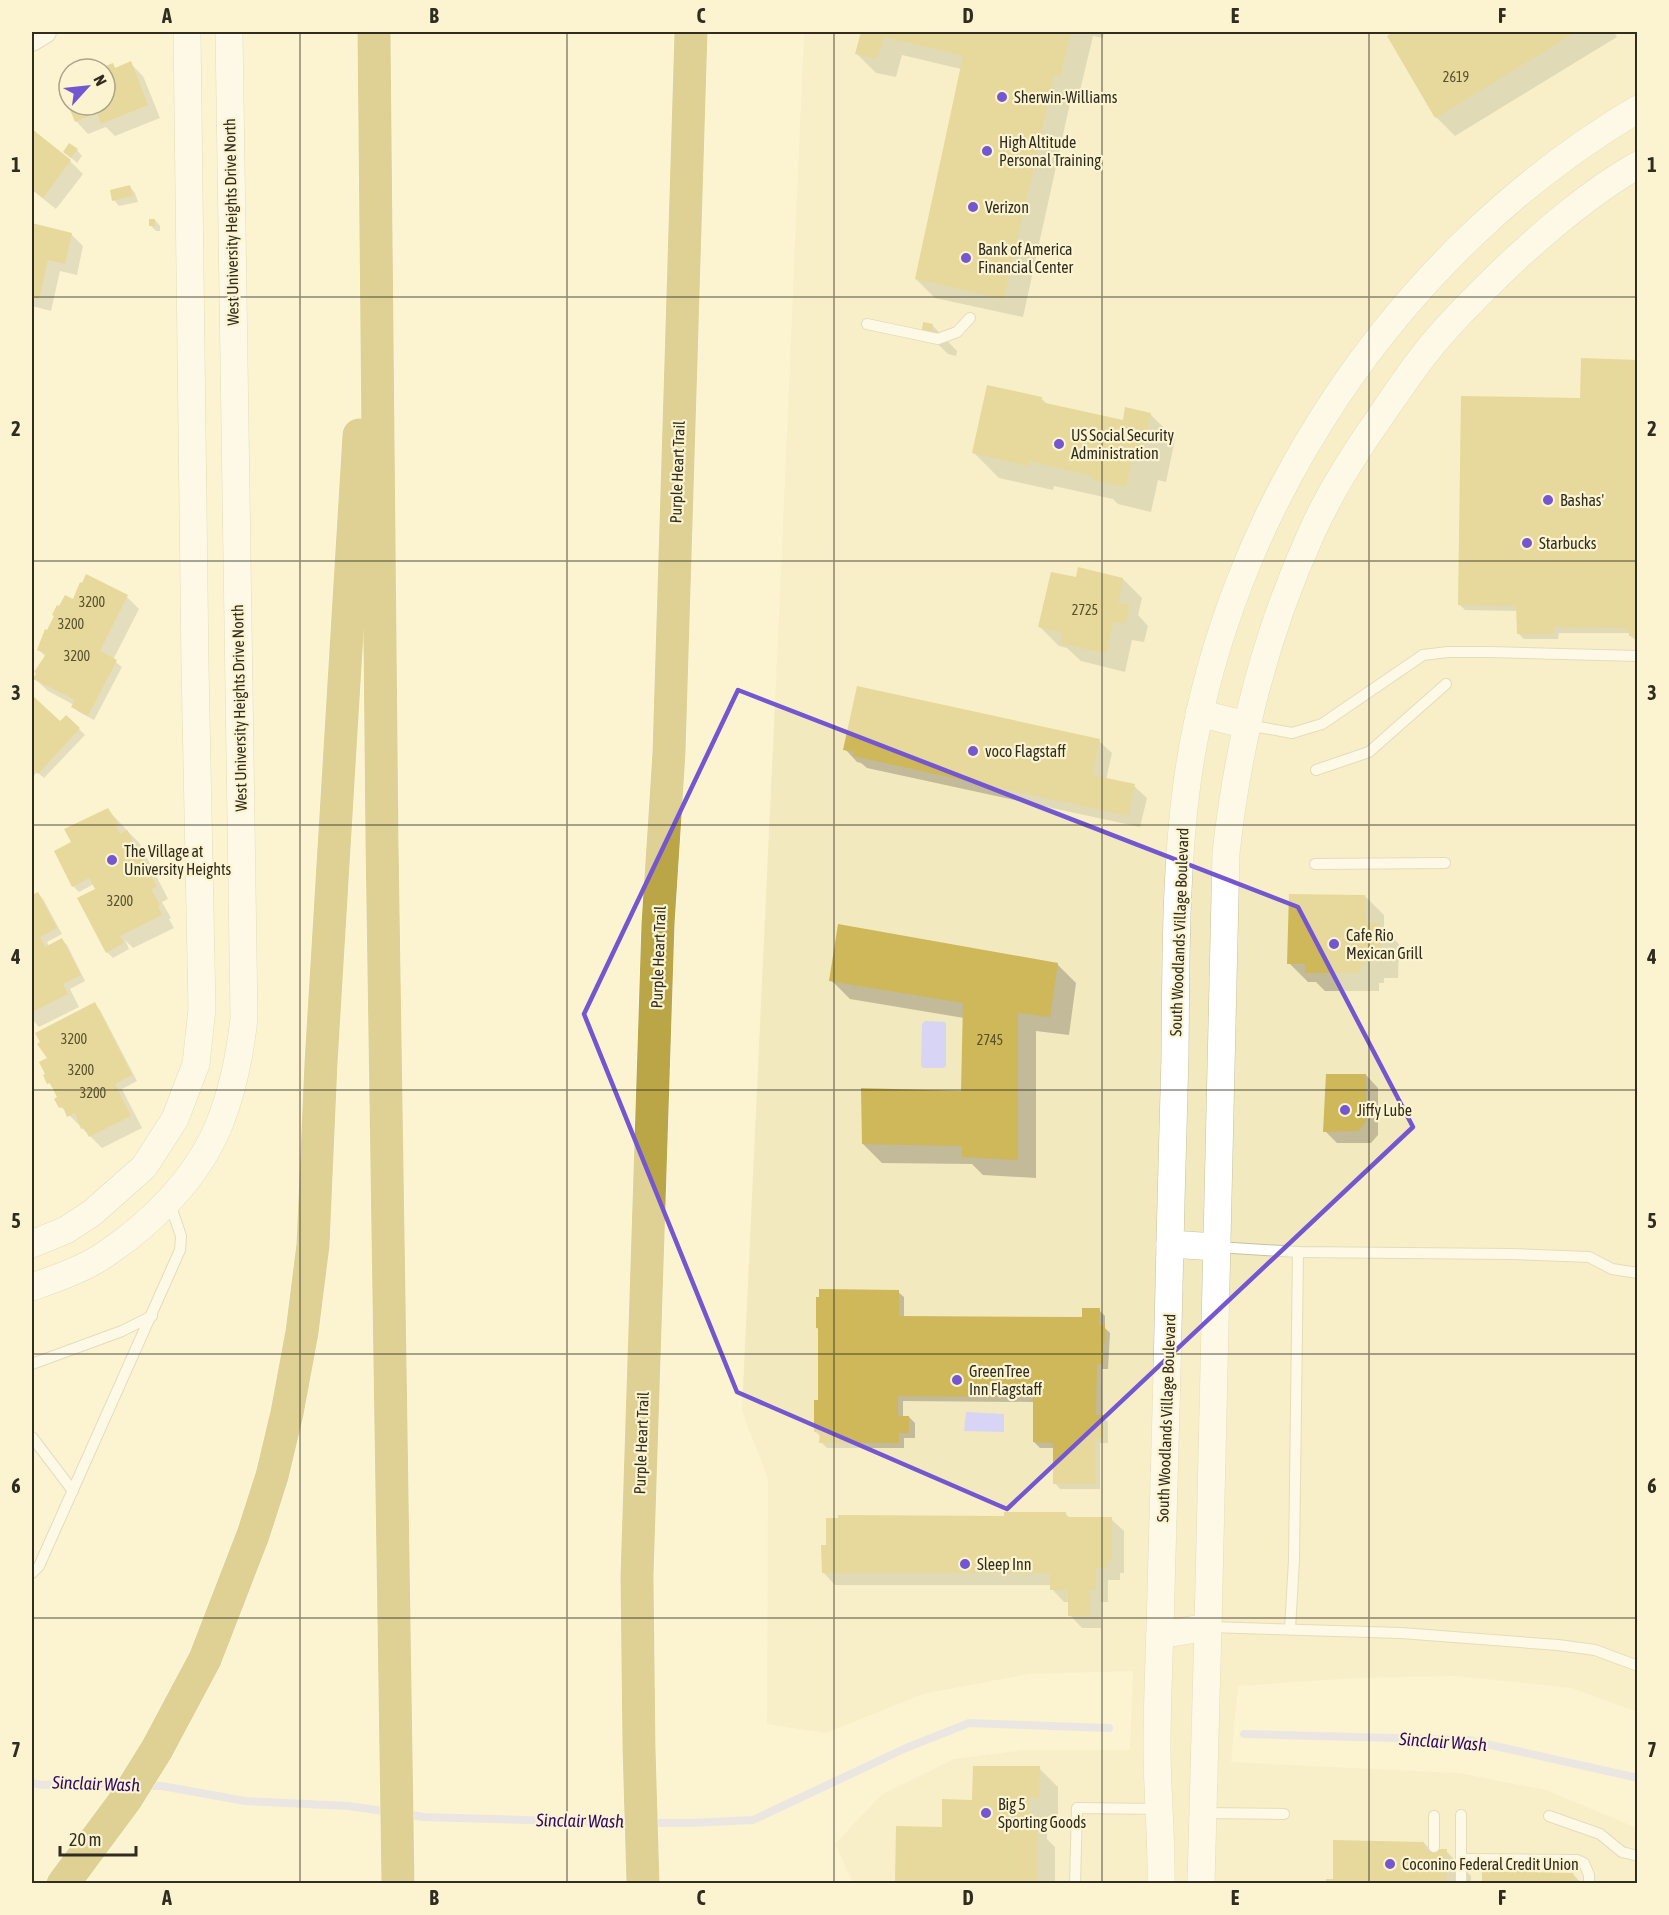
<svg xmlns="http://www.w3.org/2000/svg" width="1669" height="1915" font-family="'Asap Condensed',sans-serif">
  <rect width="100%" height="100%" fill="#fcf4d1"/>
  <polygon fill="#f3e9be" points="804,32 1637,32 1637,1712 1572,1688 1456,1676 1356,1678 1238,1686 1231,1762 1458,1773 1546,1790 1637,1828 1637,1883 853,1883 835,1844 881,1795 954,1759 1023,1750 1130,1750 1133,1671 1029,1674 923,1694 826,1733 767,1724 768,1479 742,1411 780,595"/>
  <g fill="#d8d4f6">
    <polygon points="925,1021 945,1022 946,1024 946,1066 944,1068 923,1068 921,1066 922,1024"/>
    <polygon points="966,1412 1004,1414 1004,1432 964,1431"/>
  </g>
  <g fill="#0003">
    <polygon points="862,32 1104,32 1103,38 1093,36 1079,95 1072,94 1023,317 935,298 916,279 961,69 902,55 896,77 876,73 857,54"/>
    <polygon points="1396,32 1614,32 1617,37 1455,136 1436,117 1389,36"/>
    <polygon points="130,63 143,76 160,118 115,136 106,127 88,134 76,121 70,105 105,105 105,69 102,69 112,65 116,69"/>
    <polygon points="32,131 70,161 83,174 56,209 32,190"/>
    <polygon points="77,150 82,156 77,163 65,152"/>
    <polygon points="130,187 135,193 138,202 119,206 114,200"/>
    <polygon points="155,220 160,226 160,231 156,231 150,225"/>
    <polygon points="32,225 71,234 83,246 77,275 60,271 51,311 32,306"/>
    <polygon points="932,325 957,351 956,356 948,354 923,329"/>
    <polygon points="1638,361 1638,642 1630,636 1630,633 1559,633 1558,639 1524,639 1518,633 1518,611 1465,610 1459,604 1581,400"/>
    <polygon points="1041,398 1048,405 1124,422 1150,414 1175,439 1166,482 1158,480 1151,512 1118,504 1113,499 1054,486 1053,490 999,478 974,453"/>
    <polygon points="1077,579 1123,579 1142,598 1138,615 1148,626 1144,642 1132,640 1125,672 1081,661 1067,648 1059,646 1040,627"/>
    <polygon points="127,597 139,609 113,660 122,667 94,720 79,712 73,707 74,705 48,691 35,679 46,657 38,649 74,601"/>
    <polygon points="32,697 61,724 67,717 85,735 44,778 37,772 32,778"/>
    <polygon points="1099,741 1112,753 1106,780 1134,786 1147,798 1140,827 867,768 861,763 857,762 845,749"/>
    <polygon points="107,809 140,844 168,899 162,902 171,918 169,919 174,928 133,948 125,940 129,949 113,958 107,952 97,890 94,884 79,892 73,886 56,852 73,843"/>
    <polygon points="38,893 43,899 62,934 47,942 49,946 62,940 67,945 85,981 70,989 79,1007 39,1027 32,1019 32,897"/>
    <polygon points="1365,896 1384,915 1384,929 1399,944 1398,978 1384,978 1384,983 1379,983 1379,991 1325,991 1316,982 1308,982 1289,963"/>
    <polygon points="1057,964 1076,983 1069,1035 1036,1031 1036,1178 983,1175 972,1164 882,1163 863,1144 963,1092 964,1018 850,999 831,980"/>
    <polygon points="94,1004 100,1010 137,1081 122,1089 142,1128 102,1148 61,1107 59,1098 54,1089 49,1083 49,1058"/>
    <polygon points="1366,1075 1378,1088 1378,1135 1371,1143 1337,1143 1325,1131"/>
    <polygon points="898,1292 904,1297 904,1318 1083,1319 1099,1310 1105,1316 1105,1328 1110,1333 1108,1369 1102,1369 1102,1416 1108,1422 1108,1443 1100,1443 1100,1489 1060,1489 1055,1483 1054,1448 1040,1448 1034,1442 1034,1402 903,1401 903,1417 909,1417 915,1423 915,1438 904,1438 904,1448 827,1448 821,1442 821,1437 815,1431 820,1401 820,1330 817,1328"/>
    <polygon points="1065,1513 1071,1519 1111,1519 1124,1531 1124,1573 1120,1573 1120,1580 1108,1580 1108,1602 1101,1602 1101,1628 1082,1628 1070,1615 1070,1602 1064,1602 1052,1589 1052,1585 835,1585 823,1572 1005,1517"/>
    <polygon points="1039,1768 1058,1787 1058,1816 1048,1816 1047,1839 1055,1847 1055,1884 897,1884 943,1828 974,1801"/>
    <polygon points="1424,1843 1431,1850 1446,1851 1471,1876 1471,1884 1327,1884"/>
    <polygon points="1527,1868 1532,1873 1573,1874 1582,1884 1483,1884"/>
  </g>
  <g fill="none" stroke-linecap="round" stroke-linejoin="round">
    <g stroke="#d8d4f6" stroke-width="8">
      <polyline points="1244,1734 1468,1740 1638,1778"/>
      <polyline points="32,1783 42,1785 86,1783 126,1785"/>
      <polyline points="144,1786 162,1786 245,1801 348,1806 391,1812"/>
      <polyline points="406,1814 423,1817 633,1823"/>
      <polyline points="648,1823 690,1823 753,1820 906,1748 969,1723 1109,1728"/>
    </g>
  </g>
  <g fill="#ceb859">
    <polygon points="861,32 1071,32 1060,77 1054,76 1004,299 915,279 963,56 884,37 877,59 855,54"/>
    <polygon points="1393,32 1576,32 1435,118 1387,36"/>
    <polygon points="131,61 148,105 101,124 97,113 75,122 61,88 69,84 69,105 105,105 105,69 98,69 113,63 115,68"/>
    <polygon points="32,129 71,160 43,198 32,189"/>
    <polygon points="69,143 78,149 71,158 63,152"/>
    <polygon points="130,185 133,196 112,201 110,190"/>
    <rect x="149" y="219" width="6" height="7"/>
    <polygon points="32,223 72,233 65,264 48,260 39,299 32,298"/>
    <polygon points="923,322 933,324 931,332 922,330"/>
    <polygon points="1581,358 1638,360 1638,636 1629,636 1628,628 1553,627 1553,634 1517,634 1516,606 1458,605 1461,396 1580,398"/>
    <polygon points="987,385 1042,397 1041,402 1123,420 1125,407 1151,413 1141,458 1133,456 1126,487 1091,480 1092,476 1029,461 1028,466 972,453"/>
    <polygon points="1078,567 1123,578 1118,603 1130,605 1125,624 1113,622 1106,654 1060,643 1063,633 1038,627 1051,572 1076,577"/>
    <polygon points="86,574 128,595 100,651 117,660 88,716 71,707 75,700 33,679 36,673 34,672 46,654 37,650 45,629 47,630 54,616 52,615 57,605 59,606 65,595 73,599 80,582 82,583"/>
    <polygon points="857,686 1100,739 1092,775 1135,784 1128,816 853,756 854,752 843,750"/>
    <polygon points="32,695 60,721 66,715 80,728 38,774 32,768"/>
    <polygon points="108,808 119,825 116,826 120,834 127,830 157,887 151,889 160,905 158,906 162,915 120,936 124,943 106,953 77,898 95,889 89,878 72,887 54,851 71,842 64,829"/>
    <polygon points="38,892 57,928 40,937 45,947 62,938 81,975 63,984 68,994 32,1012 32,895"/>
    <polygon points="1289,894 1365,895 1366,923 1380,923 1380,959 1366,959 1365,965 1360,965 1360,973 1305,973 1305,964 1287,964"/>
    <polygon points="838,924 1058,963 1050,1017 1018,1013 1018,1160 962,1157 962,1146 862,1144 861,1088 961,1091 963,1003 829,981"/>
    <polygon points="95,1002 132,1075 115,1084 131,1116 89,1137 84,1128 81,1129 75,1113 67,1117 63,1107 59,1108 54,1099 57,1097 50,1083 47,1084 43,1075 45,1074 39,1062 47,1058 37,1044 40,1042 35,1033"/>
    <polygon points="1326,1074 1366,1074 1366,1122 1358,1131 1323,1132"/>
    <polygon points="819,1289 899,1290 899,1316 1082,1317 1082,1308 1100,1308 1099,1325 1105,1325 1105,1343 1103,1343 1103,1364 1097,1364 1096,1415 1103,1415 1103,1438 1095,1438 1095,1484 1053,1484 1053,1443 1033,1442 1033,1397 898,1396 898,1416 909,1416 909,1433 899,1433 899,1443 819,1443 820,1432 814,1432 814,1400 818,1400 818,1328 816,1328 816,1297 819,1297"/>
    <polygon points="1004,1512 1066,1512 1066,1517 1112,1517 1112,1561 1108,1561 1108,1568 1096,1568 1096,1590 1089,1590 1089,1616 1068,1616 1068,1590 1050,1590 1050,1573 822,1573 821,1545 826,1545 826,1518 838,1518 838,1515 1004,1516"/>
    <polygon points="973,1766 1040,1766 1039,1798 1029,1797 1029,1826 1037,1826 1037,1884 895,1884 896,1826 942,1827 942,1799 972,1800"/>
    <polygon points="1333,1840 1424,1842 1424,1849 1447,1849 1446,1884 1326,1884 1326,1879 1333,1879"/>
    <polygon points="1507,1866 1527,1867 1527,1872 1573,1873 1574,1884 1482,1884 1482,1871 1508,1872"/>
  </g>
  <g fill="none" stroke-linecap="round" stroke-linejoin="round">
    <defs>
      <g id="service">
        <polyline points="867,324 938,339 957,332 970,318"/>
        <polyline points="1248,725 1292,733 1322,724 1423,655 1448,652 1490,652 1638,656"/>
        <polyline points="1316,770 1369,752 1446,684"/>
        <polyline points="1315,864 1445,863"/>
        <polyline points="1217,1247 1298,1252 1511,1254 1589,1257 1612,1269 1638,1273"/>
        <polyline points="32,1364 122,1331 152,1316"/>
        <polyline points="32,1437 73,1491"/>
        <polyline points="32,1573 39,1566 180,1250 181,1236 170,1204"/>
        <polyline points="1209,1627 1401,1633 1558,1645 1595,1650 1638,1666"/>
        <polyline points="1290,1629 1294,1560 1298,1252"/>
        <polyline points="1203,1813 1284,1814"/>
        <polyline points="1434,1816 1434,1847"/>
        <polyline points="1549,1816 1600,1834 1622,1852 1638,1856"/>
        <polyline points="1462,1859 1577,1860 1584,1863 1589,1875 1589,1884"/>
        <polyline points="1075,1884 1077,1808 1159,1809"/>
        <polyline points="1461,1884 1461,1815"/>
      </g>
      <polyline id="minor" points="32,40 45,32"/>
      <g id="tertiary">
        <polyline points="1199,713 1246,725"/>
        <polyline points="32,1244 66,1230 92,1213 144,1167 175,1119 196,1064 202,1009 195,666 187,32"/>
        <polyline points="1170,1244 1216,1247"/>
        <path d="M32,1287C58,1278 87,1268 110,1251C155,1220 198,1176 219,1125C233,1090 240,1055 244,1018L229,32"/>
        <polyline points="1160,1635 1208,1627"/>
        <path d="M1161,1884C1162,1838 1157,1793 1157,1747C1157,1695 1160,1643 1161,1591C1165,1461 1168,1332 1171,1202C1172,1153 1174,1104 1175,1056C1176,964 1175,874 1187,783C1225,508 1399,250 1638,109"/>
        <path d="M1201,1884L1208,1627L1226,853C1238,743 1265,635 1311,534C1329,493 1354,454 1380,417C1400,388 1421,356 1445,330C1466,306 1489,284 1512,262C1550,227 1592,191 1638,165"/>
      </g>
      <g id="motorway">
        <polyline points="374,32 382,843 398,1884"/>
        <polyline points="63,1884 126,1799 157,1749 205,1659 253,1535 272,1476 287,1413 302,1332 313,1245 321,1063 359,435"/>
        <polyline points="643,1884 639,1748 637,1576 658,924 669,753 691,32"/>
      </g>
    </defs>
    <use href="#service" stroke="#c8c19f" stroke-width="12"/>
    <use href="#minor" stroke="#c8c19f" stroke-width="24"/>
    <use href="#tertiary" stroke="#c8c19f" stroke-width="28"/>
    <use href="#motorway" stroke="#fff" stroke-width="34"/>
    <use href="#service" stroke="#fff" stroke-width="10"/>
    <use href="#minor" stroke="#fff" stroke-width="22"/>
    <use href="#tertiary" stroke="#fff" stroke-width="27"/>
    <use href="#motorway" stroke="#bba647" stroke-width="33"/>
  </g>
  <path d="M0 0H1669V1915H0ZM738,690L1298,907L1413,1127L1007,1509L737,1392L584,1014Z" fill="#fcf4d1" fill-opacity=".55" fill-rule="evenodd"/>
  <path fill="none" stroke="#7456d0" stroke-width="4.5" stroke-linejoin="round" d="M738,690L1298,907L1413,1127L1007,1509L737,1392L584,1014Z"/>
  <path fill="none" stroke="#302d20" stroke-width="1.5" stroke-opacity="0.55" d="M300,32V1884M567,32V1884M834,32V1884M1102,32V1884M1369,32V1884M32,297H1638M32,561H1638M32,825H1638M32,1090H1638M32,1354H1638M32,1618H1638"/>
  <g fill="#7456d0" stroke="#fcf4d1" stroke-width="2">
    <circle cx="1002" cy="97" r="6"/>
    <circle cx="987" cy="151" r="6"/>
    <circle cx="973" cy="207" r="6"/>
    <circle cx="966" cy="258" r="6"/>
    <circle cx="1059" cy="444" r="6"/>
    <circle cx="1548" cy="500" r="6"/>
    <circle cx="1527" cy="543" r="6"/>
    <circle cx="973" cy="751" r="6"/>
    <circle cx="112" cy="860" r="6"/>
    <circle cx="1334" cy="944" r="6"/>
    <circle cx="1345" cy="1110" r="6"/>
    <circle cx="957" cy="1380" r="6"/>
    <circle cx="965" cy="1564" r="6"/>
    <circle cx="986" cy="1813" r="6"/>
    <circle cx="1390" cy="1864" r="6"/>
  </g>
  <g text-anchor="middle" stroke-width="4.5" stroke-linejoin="round" paint-order="stroke">
    <g font-size="14" fill="#58502e">
      <text x="1456" y="82">2619</text>
      <text x="92" y="607">3200</text>
      <text x="1085" y="615">2725</text>
      <text x="71" y="629">3200</text>
      <text x="77" y="661">3200</text>
      <text x="120" y="906">3200</text>
      <text x="74" y="1044">3200</text>
      <text x="990" y="1045">2745</text>
      <text x="81" y="1075">3200</text>
      <text x="93" y="1098">3200</text>
    </g>
    <g font-size="16" fill="#302d20" stroke="#fcf4d1" text-anchor="start">
      <text x="1014" y="103">Sherwin-Williams</text>
      <text x="999" y="148">High Altitude<tspan x="999" dy="18">Personal Training</tspan></text>
      <text x="985" y="213">Verizon</text>
      <text x="978" y="255">Bank of America<tspan x="978" dy="18">Financial Center</tspan></text>
      <text x="1071" y="441">US Social Security<tspan x="1071" dy="18">Administration</tspan></text>
      <text x="1560" y="506">Bashas'</text>
      <text x="1539" y="549">Starbucks</text>
      <text x="985" y="757">voco Flagstaff</text>
      <text x="124" y="857">The Village at<tspan x="124" dy="18">University Heights</tspan></text>
      <text x="1346" y="941">Cafe Rio<tspan x="1346" dy="18">Mexican Grill</tspan></text>
      <text x="1357" y="1116">Jiffy Lube</text>
      <text x="969" y="1377">GreenTree<tspan x="969" dy="18">Inn Flagstaff</tspan></text>
      <text x="977" y="1570">Sleep Inn</text>
      <text x="998" y="1810">Big 5<tspan x="998" dy="18">Sporting Goods</tspan></text>
      <text x="1402" y="1870">Coconino Federal Credit Union</text>
    </g>
    <g font-size="16" fill="#302d20" stroke="#fcf4d1">
      <text transform="translate(231 222) rotate(-91)" y="6">West University Heights Drive North</text>
      <text transform="translate(677 472) rotate(-88)" y="6">Purple Heart Trail</text>
      <text transform="translate(239 708) rotate(-91)" y="6">West University Heights Drive North</text>
      <text transform="translate(1179 932) rotate(-88)" y="6">South Woodlands Village Boulevard</text>
      <text transform="translate(658 957) rotate(-88)" y="6">Purple Heart Trail</text>
      <text transform="translate(1166 1418) rotate(-88)" y="6">South Woodlands Village Boulevard</text>
      <text transform="translate(641 1443) rotate(-88)" y="6">Purple Heart Trail</text>
    </g>
    <g font-size="18" font-style="italic" fill="#2f0a6c" stroke="#fcf4d1">
      <text transform="translate(1443 1742) rotate(4)" y="6">Sinclair Wash</text>
      <text transform="translate(96 1784) rotate(2)" y="6">Sinclair Wash</text>
      <text transform="translate(580 1821) rotate(1)" y="6">Sinclair Wash</text>
    </g>
  </g>
  <rect width="1669" height="1915" fill="none" stroke="#fcf4d1" stroke-width="66"/>
  <g transform="translate(87 87) rotate(63)"><circle r="28" fill="#fcf4d1" stroke="#aaa48a" stroke-width="1.5"/>
  <path d="M0-4.5L10 22L0 15L-10 22Z" fill="#7456d0"/>
  <text y="-9" font-size="16" font-weight="bold" text-anchor="middle" fill="#302d20">N</text>
  </g>
  <path d="M60 1846v9h76v-9" fill="none" stroke="#302d20" stroke-width="3"/>
  <text x="69" y="1846" font-size="18" fill="#302d20" stroke="#fcf4d1" stroke-width="4.5" paint-order="stroke">20 m</text>
  <rect x="33" y="33" width="1603" height="1849" fill="none" stroke="#302d20" stroke-width="2"/>
  <g font-size="20" text-anchor="middle" font-weight="bold" fill="#302d20">
    <text x="167" y="23">A</text>
    <text x="434" y="23">B</text>
    <text x="701" y="23">C</text>
    <text x="968" y="23">D</text>
    <text x="1235" y="23">E</text>
    <text x="1502" y="23">F</text>
    <text x="16" y="172">1</text>
    <text x="1652" y="172">1</text>
    <text x="16" y="436">2</text>
    <text x="1652" y="436">2</text>
    <text x="16" y="700">3</text>
    <text x="1652" y="700">3</text>
    <text x="16" y="964">4</text>
    <text x="1652" y="964">4</text>
    <text x="16" y="1228">5</text>
    <text x="1652" y="1228">5</text>
    <text x="16" y="1493">6</text>
    <text x="1652" y="1493">6</text>
    <text x="16" y="1757">7</text>
    <text x="1652" y="1757">7</text>
    <text x="167" y="1905">A</text>
    <text x="434" y="1905">B</text>
    <text x="701" y="1905">C</text>
    <text x="968" y="1905">D</text>
    <text x="1235" y="1905">E</text>
    <text x="1502" y="1905">F</text>
  </g>
</svg>
